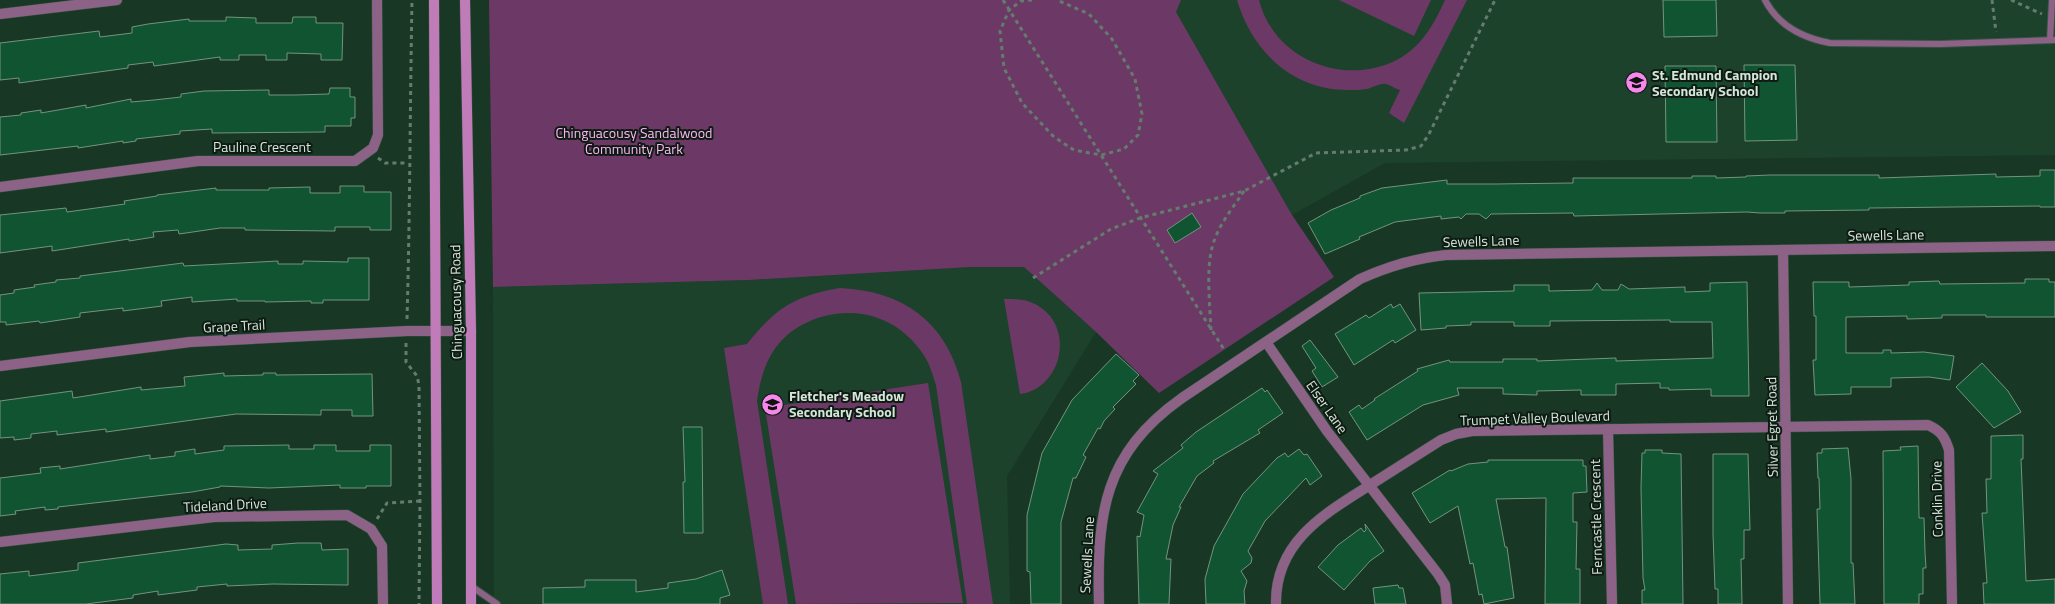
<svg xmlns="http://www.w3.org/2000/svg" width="2055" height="604" font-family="'Titillium Web',sans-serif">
  <rect width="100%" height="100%" fill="#193725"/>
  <g fill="#1c422c">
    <polygon points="1181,0 2055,0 2055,155 1385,163 1292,215 1175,11"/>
    <polygon points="971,267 1024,267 1096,332 1007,476 1010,604 494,604 493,287 749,280"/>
  </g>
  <g fill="#6c3966">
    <polygon points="489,0 1181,0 1176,12 1292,215 1334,277 1159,393 1096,332 1024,267 971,267 749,280 493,287"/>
    <path d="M1237,0H1259C1274,61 1349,89 1402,57C1424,43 1435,22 1445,0H1467L1404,123L1389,113L1400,90C1396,89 1390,85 1386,84C1380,83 1372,88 1367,89C1361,90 1354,90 1348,90C1292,90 1252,51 1237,0Z"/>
    <polygon points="1339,0 1431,0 1414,36"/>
    <path d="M840,288C903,291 945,321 961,382L993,604H967L936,385C933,376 930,365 925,357C915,341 900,327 883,320C848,304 799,316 776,347C764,364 760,381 757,401L788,604H763L724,348L747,344C776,308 794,296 840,288Z"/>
    <path d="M1004,299C1015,299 1025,299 1035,304C1076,325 1063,388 1020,394Z"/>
    <polygon points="928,383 963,603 796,604 765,408"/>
  </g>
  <g fill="#115432" stroke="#73947f">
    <polygon points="1663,0 1716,0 1717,36 1664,37"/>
    <polygon points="226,17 256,18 256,23 292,23 293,17 316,17 316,23 343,23 342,60 321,60 321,54 287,53 287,60 266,60 266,55 239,55 239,60 220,60 220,57 154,66 153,62 128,65 128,68 19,83 19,78 0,80 0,43 99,31 100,37 132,33 132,27 148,24 189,19 189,21 226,21"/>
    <polygon points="1744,65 1795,65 1797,140 1745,141"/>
    <polygon points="1665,66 1716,66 1717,142 1666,142"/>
    <polygon points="330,88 350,88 350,97 355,97 355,118 351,118 351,126 325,126 325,132 212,133 212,129 180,131 180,134 136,139 136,141 123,143 123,141 78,148 78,146 0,155 0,117 21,115 21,113 41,110 41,113 86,105 86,108 131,99 131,102 154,100 181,97 181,94 204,91 269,90 269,95 295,95 329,94"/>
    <polygon points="2040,170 2055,170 2055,207 2040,207 2040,206 1869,208 1869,210 1785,211 1785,213 1760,213 1747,212 1574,216 1573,213 1491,214 1486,219 1479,214 1466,214 1461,219 1459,217 1441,219 1441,216 1395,222 1359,237 1360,239 1325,254 1308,223 1331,210 1360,198 1360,196 1382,188 1447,180 1447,184 1495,184 1573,183 1573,178 1692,178 1692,176 1716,176 1716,178 1746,177 1746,176 1770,175 1879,175 1879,178 1996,174 1996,177 2040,176"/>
    <polygon points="340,186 364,186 364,192 391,192 391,230 370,230 370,227 335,227 335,231 245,230 245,228 220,228 179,234 178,230 153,232 154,237 129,241 129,239 52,251 52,246 0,253 0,215 66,208 67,212 125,204 124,201 157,196 157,195 216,188 216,190 269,190 269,188 310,187 310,193 340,193"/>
    <polygon points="1192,213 1201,227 1175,243 1167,230"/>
    <polygon points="348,258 369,258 369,300 323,300 323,303 311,303 311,301 265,302 265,301 237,301 237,299 192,302 192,297 161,301 162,306 123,311 123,308 80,313 80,317 40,323 39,321 6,325 6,322 0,322 0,295 14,293 14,290 35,287 34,285 56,282 56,280 80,278 80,276 183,263 184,266 278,261 278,264 303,264 303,261 348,262"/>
    <polygon points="2025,279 2049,279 2049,282 2055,282 2055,317 1986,317 1986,315 1942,315 1942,318 1907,319 1907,316 1846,317 1846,353 1883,353 1883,350 1891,350 1891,353 1924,352 1954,356 1950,380 1929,377 1891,378 1891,387 1851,387 1851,394 1815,395 1813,360 1816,360 1816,316 1814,316 1813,282 1849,282 1849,287 1909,285 1909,282 1939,281 1940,284 2025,283"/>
    <polygon points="1747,282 1749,396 1711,396 1711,389 1669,390 1669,388 1660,388 1660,383 1616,384 1616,395 1581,395 1581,390 1537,391 1537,395 1503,394 1503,388 1457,388 1459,395 1423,405 1367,440 1349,412 1359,405 1362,409 1375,400 1374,399 1418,371 1417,369 1449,360 1450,362 1503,362 1503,359 1537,359 1537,361 1616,358 1616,361 1713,358 1712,322 1670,322 1670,320 1550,321 1550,326 1514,326 1514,322 1471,322 1471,325 1446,326 1446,328 1421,330 1419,293 1514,291 1514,285 1549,285 1549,291 1592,290 1597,283 1602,290 1618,290 1621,284 1629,289 1685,287 1685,292 1710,291 1710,283"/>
    <polygon points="1391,304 1393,308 1400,304 1416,330 1395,343 1393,340 1354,365 1335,334 1366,315 1369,318"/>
    <polygon points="1310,340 1338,377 1322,387 1312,371 1316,368 1302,346"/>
    <polygon points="1116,354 1139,375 1133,381 1136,384 1113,407 1115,409 1104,421 1100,429 1098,428 1083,455 1086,457 1076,478 1073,478 1061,522 1061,604 1031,604 1030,572 1027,571 1027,515 1042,453 1072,400"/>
    <polygon points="1982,363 2008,391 2021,412 1994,428 1956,387"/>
    <polygon points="224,373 224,376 263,375 263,373 276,373 276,375 372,374 373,416 352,416 352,410 321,410 321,415 236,414 106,432 106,429 57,435 57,431 31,434 31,438 14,440 14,437 0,438 0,401 72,391 73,398 141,387 141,390 185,386 184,377"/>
    <polygon points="1262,388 1265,392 1267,390 1283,413 1258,430 1260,433 1213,461 1214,463 1197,476 1179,507 1181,507 1173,525 1166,559 1171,559 1169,604 1139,604 1137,536 1140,537 1144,515 1137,512 1158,474 1153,471 1183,448 1181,445 1196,432"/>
    <polygon points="683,427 702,427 703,533 684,533 683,482 685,482"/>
    <polygon points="2023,435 2023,459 2021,459 2026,581 2055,579 2055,604 1984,604 1983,583 1987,583 1982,513 1987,513 1986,479 1991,479 1991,436"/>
    <polygon points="289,445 289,449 314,449 314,445 336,445 336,451 370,451 370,445 391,445 391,486 366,486 366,488 340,488 340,485 269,488 220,486 220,487 192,492 58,507 58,509 45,510 45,507 15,511 16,514 0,516 0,478 41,473 40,468 60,466 60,469 150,455 150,459 175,456 175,452 195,449 195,454 224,450 224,446"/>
    <polygon points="1918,446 1919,518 1924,518 1925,552 1926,568 1923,568 1923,594 1919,594 1919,604 1884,604 1883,451 1901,450 1900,447"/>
    <polygon points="1848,448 1851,479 1851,563 1853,563 1855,604 1820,604 1817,509 1820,509 1819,478 1818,478 1817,453 1822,453 1822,449"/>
    <polygon points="1299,449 1304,455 1307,454 1322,476 1310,485 1306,478 1265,521 1248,551 1252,558 1251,563 1241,571 1247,581 1244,591 1245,604 1206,604 1205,579 1214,546 1243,494 1277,458 1285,453 1288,457"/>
    <polygon points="1645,450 1662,450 1662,453 1681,454 1683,604 1642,604 1642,590 1645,590 1643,578 1641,488 1642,453 1645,453"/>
    <polygon points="1713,454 1748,454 1750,530 1744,530 1744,559 1741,559 1742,604 1718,604 1718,589 1715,589 1713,534"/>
    <polygon points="1488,460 1583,460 1583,466 1586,466 1587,492 1573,493 1573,522 1577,522 1576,569 1580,569 1580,604 1545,604 1546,498 1496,499 1505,547 1507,547 1514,598 1484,604 1482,594 1479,595 1473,563 1470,564 1458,506 1430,523 1412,493 1450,470 1451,471 1468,464 1488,462"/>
    <polygon points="1365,524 1384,551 1370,561 1344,590 1318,567 1338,545 1361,528 1364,532 1366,530"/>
    <polygon points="298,543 321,543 322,550 348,549 348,585 273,584 227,586 227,584 197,587 197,590 158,595 158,591 133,595 133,598 86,604 0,604 0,574 29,571 29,576 78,570 78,563 226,544 238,545 238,550 272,549 272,545"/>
    <polygon points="722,570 730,595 720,598 720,604 543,604 543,588 585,587 585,580 636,580 636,592 668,588 668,583 696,579"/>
    <polygon points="1398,585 1399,588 1403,588 1406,604 1375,604 1373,588"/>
  </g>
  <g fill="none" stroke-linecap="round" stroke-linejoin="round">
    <defs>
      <g id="lane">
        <path d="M1765,0C1778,25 1803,38 1830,43L1940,44L2055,40"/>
        <polyline points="2050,40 2052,0"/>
        <polyline points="471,586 497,604"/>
      </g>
      <g id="street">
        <polyline points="0,14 117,0"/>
        <polyline points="0,187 198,161 355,161 373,148 378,135 377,0"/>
        <polyline points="1783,250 1788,604"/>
        <polyline points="1266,342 1327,431 1438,574 1445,585 1447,604"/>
        <polyline points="0,366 190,342 407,331 471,331"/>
        <polyline points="1608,429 1612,604"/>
        <polyline points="0,542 214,517 347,515 371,529 382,546 383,604"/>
        <path d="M1099,604C1097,514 1103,454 1182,398L1360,279C1389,266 1415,258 1446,255L2055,246"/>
        <path d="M1276,604C1275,542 1324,514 1370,485C1394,470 1417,455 1441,440L1456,434L1472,431L1928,425C1941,431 1945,437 1949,450L1952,604"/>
      </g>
      <g id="secondary">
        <polyline points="434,0 437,604"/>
        <polyline points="465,0 471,331 471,604"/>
      </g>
    </defs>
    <use href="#lane" stroke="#375342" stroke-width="8"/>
    <use href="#street" stroke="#375342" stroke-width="11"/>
    <use href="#secondary" stroke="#375342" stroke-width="11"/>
    <g stroke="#647c6d" stroke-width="3" stroke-dasharray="4 4" stroke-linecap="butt">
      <polyline points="1003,0 1225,351"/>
      <polyline points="1032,0 1021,1 1009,10 1000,31 1004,68 1022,103 1054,137 1074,150 1101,155 1124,149 1138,135 1142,114 1135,79 1112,39 1089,14 1057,0"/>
      <polyline points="1992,0 1996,32"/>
      <polyline points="2011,0 2042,14"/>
      <polyline points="378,158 385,163 408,163"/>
      <polyline points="1033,278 1111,229 1140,218 1244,191 1316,153 1406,150 1421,146 1429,134 1495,0"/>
      <path d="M407,319C410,213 410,106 412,0"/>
      <path d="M1211,330C1210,307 1206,270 1212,248C1217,227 1232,209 1244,191"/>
      <polyline points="406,343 406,362 417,376 419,385 420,501 419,604"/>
      <polyline points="377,519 387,503 420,501"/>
    </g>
    <use href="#lane" stroke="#8c6287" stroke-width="6"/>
    <use href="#street" stroke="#8c6287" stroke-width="10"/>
    <use href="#secondary" stroke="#c07cb8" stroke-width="10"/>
  </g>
  <defs>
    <symbol id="school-disc" viewBox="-11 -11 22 22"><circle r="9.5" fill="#f788eb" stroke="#0e1b13"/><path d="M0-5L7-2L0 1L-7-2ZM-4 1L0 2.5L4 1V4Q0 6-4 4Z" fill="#111"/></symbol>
  </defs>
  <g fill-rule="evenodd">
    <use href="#school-disc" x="1624" y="70" width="25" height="25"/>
    <use href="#school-disc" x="760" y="392" width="25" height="25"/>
  </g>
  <g text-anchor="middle" stroke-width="4" stroke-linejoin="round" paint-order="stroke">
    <g font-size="14" font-weight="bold" fill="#d5e6da" stroke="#0e1b13" text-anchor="start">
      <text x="1652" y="80">St. Edmund Campion<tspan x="1652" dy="16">Secondary School</tspan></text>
      <text x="789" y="401">Fletcher's Meadow<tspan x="789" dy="16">Secondary School</tspan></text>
    </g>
    <g font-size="14" fill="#feb8f5" stroke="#0e1b13">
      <text x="634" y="138">Chinguacousy Sandalwood<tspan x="634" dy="16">Community Park</tspan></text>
    </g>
    <g font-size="14" fill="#d5e6da" stroke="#0e1b13">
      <text x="262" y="152">Pauline Crescent</text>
      <text transform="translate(1886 235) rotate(-1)" y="5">Sewells Lane</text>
      <text transform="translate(1481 241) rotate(-2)" y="5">Sewells Lane</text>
      <text transform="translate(456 302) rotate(-91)" y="5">Chinguacousy Road</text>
      <text transform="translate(234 326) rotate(-3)" y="5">Grape Trail</text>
      <text transform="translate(1327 407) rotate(55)" y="5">Elser Lane</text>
      <text transform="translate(1535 418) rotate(-2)" y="5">Trumpet Valley Boulevard</text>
      <text transform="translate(1772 427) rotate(-91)" y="5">Silver Egret Road</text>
      <text transform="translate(1937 499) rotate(-91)" y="5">Conklin Drive</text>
      <text transform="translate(225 505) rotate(-3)" y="5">Tideland Drive</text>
      <text transform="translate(1596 517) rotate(-91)" y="5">Ferncastle Crescent</text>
      <text transform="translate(1087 555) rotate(-87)" y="5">Sewells Lane</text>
    </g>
  </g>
</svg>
